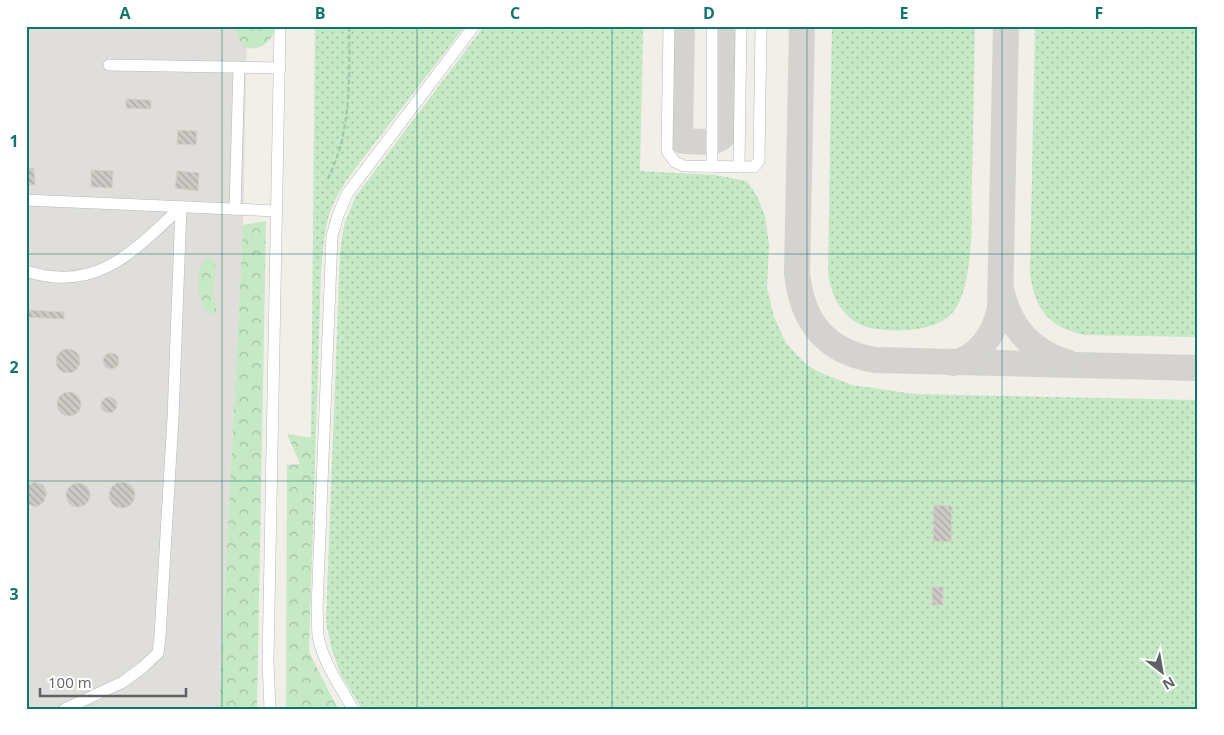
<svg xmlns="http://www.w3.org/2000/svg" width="1224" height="735" font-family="'Open Sans',sans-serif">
  <defs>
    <pattern id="grass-dots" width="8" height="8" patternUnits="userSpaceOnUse" patternTransform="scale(1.25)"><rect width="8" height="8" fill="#c5e8c5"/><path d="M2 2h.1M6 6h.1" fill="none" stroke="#a3c0a4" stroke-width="1.8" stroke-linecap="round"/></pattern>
    <pattern id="forest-crowns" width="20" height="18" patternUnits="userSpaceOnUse" patternTransform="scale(1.25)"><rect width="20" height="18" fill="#c5e8c5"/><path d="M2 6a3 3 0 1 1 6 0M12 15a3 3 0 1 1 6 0" fill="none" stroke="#a3c0a4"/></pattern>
    <pattern id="building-back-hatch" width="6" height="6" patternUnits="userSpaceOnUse" patternTransform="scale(1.25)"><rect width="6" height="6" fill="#cccac5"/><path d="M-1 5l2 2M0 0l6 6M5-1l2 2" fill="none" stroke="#a9a8a4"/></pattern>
  </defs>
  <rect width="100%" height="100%" fill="#f1efe8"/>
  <polygon fill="#e0deda" points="26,26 247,26 243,225 219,709 26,709"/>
  <g fill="url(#grass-dots)">
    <path d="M315,26H465L351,174C343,186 335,198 330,212C324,230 323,252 321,271L309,652Z"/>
    <polygon points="484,26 643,26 640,171 715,175 747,181 757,196 765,216 769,244 767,288 774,317 786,343 796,354 807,365 821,373 852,385 914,394 1198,400 1198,709 362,709 341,675 332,650 326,622 340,252 344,225 356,196"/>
    <path d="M832,26H975C974,77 973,128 972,178C971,203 973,229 970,254C968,272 965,298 953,312C936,332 895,333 871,328C844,323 831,297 828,272Z"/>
    <path d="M1035,26H1198V337L1085,335C1048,327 1035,310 1030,273Z"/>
  </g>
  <g fill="url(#forest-crowns)">
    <path d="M237,26H275C274,49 236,62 237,26Z"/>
    <polygon points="266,221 257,709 219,709 243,225"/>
    <path d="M209,257L214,260L216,268L213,292L217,312L210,315C197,306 192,264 209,257Z"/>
    <polygon points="287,434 313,438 309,652 338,709 286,709 287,465 300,464"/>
  </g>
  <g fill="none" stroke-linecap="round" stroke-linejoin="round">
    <g stroke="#d4d3d0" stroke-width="26">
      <path d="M682,26L680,135L683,141C697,141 718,146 725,133L727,26"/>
      <path d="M802,26L797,273C802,322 826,352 875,360L1198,368"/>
      <path d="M1002,292C1009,327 1033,353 1067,362"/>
      <path d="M953,363C979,358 995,333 1000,308L1006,26"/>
    </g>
  </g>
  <g fill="url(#building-back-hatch)" stroke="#d6d1c6">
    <polygon points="126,99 151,100 151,109 126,108"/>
    <polygon points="178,130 197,131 196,145 177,144"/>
    <polygon points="34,168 35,185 26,185 26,169"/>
    <polygon points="91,170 113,171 112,188 91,187"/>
    <polygon points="177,171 199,173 198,191 175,188"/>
    <polygon points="27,310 64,312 64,319 26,317"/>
    <circle cx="68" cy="361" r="12"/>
    <circle cx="111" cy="361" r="8"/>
    <circle cx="69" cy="404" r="12"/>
    <circle cx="109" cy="405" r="8"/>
    <polygon points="35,482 43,485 47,493 43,503 36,507 26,503 26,485"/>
    <circle cx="122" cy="495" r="13"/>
    <circle cx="78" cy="495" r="12"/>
    <polygon points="934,505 952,506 951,542 933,541"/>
    <rect x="932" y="587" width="11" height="18"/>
  </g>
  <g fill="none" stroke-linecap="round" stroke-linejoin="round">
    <defs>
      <g id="minor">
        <polyline points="669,26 667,151 675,162 684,166 754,167 759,161 761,26"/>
        <polyline points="109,65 280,68"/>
        <polyline points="712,166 712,26"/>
        <polyline points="739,167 741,26"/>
        <polyline points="26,200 277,211"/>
        <polyline points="235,209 239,67"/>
        <path d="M26,271C96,294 134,251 181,207"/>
        <polyline points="65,709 123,682 143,667 158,653 160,636 173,418 181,207"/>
        <polyline points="270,709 268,662 280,26"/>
        <path d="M353,709C340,686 322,661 318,635C317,626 318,617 317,608L332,236L338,215L347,194L474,26"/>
      </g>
    </defs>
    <use href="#minor" stroke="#b5b8bc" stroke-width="12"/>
    <path stroke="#9cc7a9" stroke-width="2" stroke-dasharray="5 2.5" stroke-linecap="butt" d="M328,179C334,165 340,151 343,135C350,102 350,60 349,26"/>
    <use href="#minor" stroke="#fff" stroke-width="11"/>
  </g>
  <path fill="none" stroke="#0f766e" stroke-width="1" stroke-opacity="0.55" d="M222,26V709M417,26V709M612,26V709M807,26V709M1002,26V709M26,254H1198M26,481H1198"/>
  <rect width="1224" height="735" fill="none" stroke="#ffffff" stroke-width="55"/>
  <g transform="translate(1162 672) rotate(149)" stroke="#ffffff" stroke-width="4" paint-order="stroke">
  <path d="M0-4L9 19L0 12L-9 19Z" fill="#5f6368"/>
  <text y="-8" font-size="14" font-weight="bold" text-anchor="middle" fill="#5f6368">N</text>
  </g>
  <path d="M40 688v8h146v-8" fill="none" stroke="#5f6368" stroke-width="2.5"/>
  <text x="48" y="688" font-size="15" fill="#5f6368" stroke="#ffffff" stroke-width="4" paint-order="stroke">100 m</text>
  <rect x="28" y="28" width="1168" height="680" fill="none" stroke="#0f766e" stroke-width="2"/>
  <g font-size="16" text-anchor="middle" font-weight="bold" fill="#0f766e">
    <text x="125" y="19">A</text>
    <text x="320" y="19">B</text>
    <text x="515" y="19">C</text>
    <text x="709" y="19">D</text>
    <text x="904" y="19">E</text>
    <text x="1099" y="19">F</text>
    <text x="14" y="147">1</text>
    <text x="14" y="373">2</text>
    <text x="14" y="600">3</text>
  </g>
</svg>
